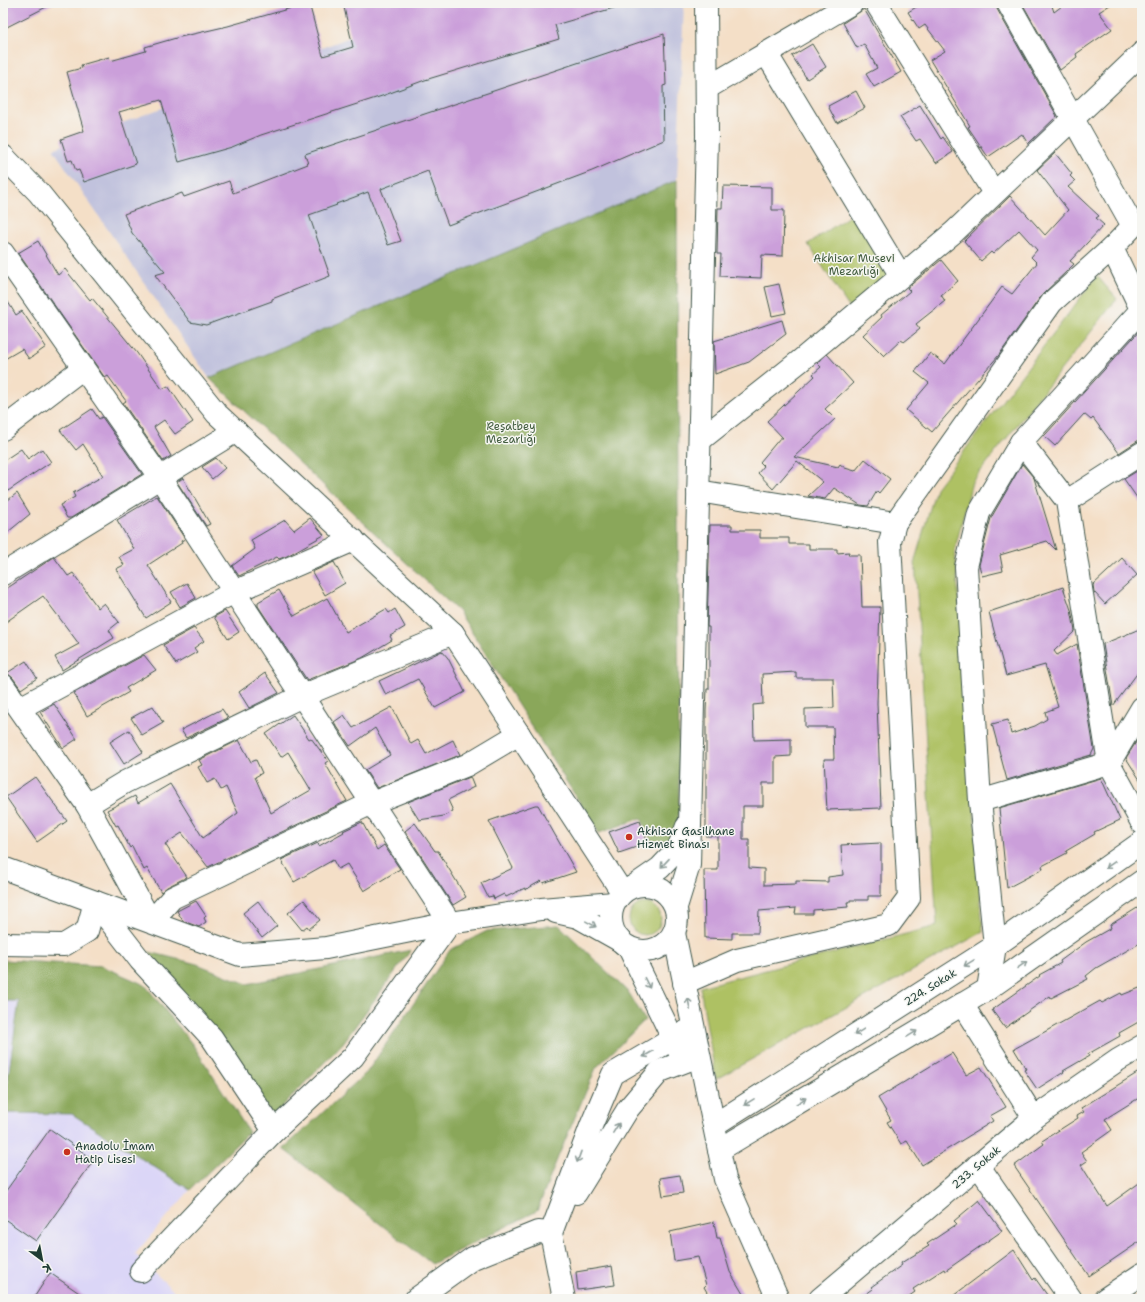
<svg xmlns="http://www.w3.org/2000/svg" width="1145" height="1302" font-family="'Shantell Sans',sans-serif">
  <rect width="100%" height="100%" fill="#f6f6f2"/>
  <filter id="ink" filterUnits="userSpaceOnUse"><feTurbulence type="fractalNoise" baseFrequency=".025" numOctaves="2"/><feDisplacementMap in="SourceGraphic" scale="8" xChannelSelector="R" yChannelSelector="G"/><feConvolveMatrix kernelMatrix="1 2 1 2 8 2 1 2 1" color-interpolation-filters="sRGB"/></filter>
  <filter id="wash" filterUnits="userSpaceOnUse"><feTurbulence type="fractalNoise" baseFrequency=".012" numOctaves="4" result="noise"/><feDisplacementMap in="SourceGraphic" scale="16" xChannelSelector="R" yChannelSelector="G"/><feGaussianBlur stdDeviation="0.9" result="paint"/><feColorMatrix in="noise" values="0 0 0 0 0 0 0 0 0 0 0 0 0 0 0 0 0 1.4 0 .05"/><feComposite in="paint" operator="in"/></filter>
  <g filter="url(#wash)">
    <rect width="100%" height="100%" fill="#f4dfc7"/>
    <polygon fill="#dbd6f7" points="3,1000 19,1000 3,1113 72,1113 190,1190 135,1254 182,1299 3,1299"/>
    <polygon fill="#c1c2dd" points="441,3 684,3 677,180 209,378 53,149"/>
    <g fill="#aec164" stroke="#667f4c">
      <polygon points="852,214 894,273 850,309 808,244"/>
      <polygon points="1097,276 1117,299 972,482 955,549 983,932 716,1079 700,987 937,926 915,560 936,488"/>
      <circle cx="645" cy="919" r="16"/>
    </g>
    <g fill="#8aa75a" stroke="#547247">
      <polygon points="677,180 679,812 676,838 652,843 641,818 599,833 459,612 209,378"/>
      <polygon points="559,925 629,993 645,1020 596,1068 558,1157 537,1211 432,1264 283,1149 367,1072 450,950 487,931"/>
      <polygon points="411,950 343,1043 273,1116 210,1028 149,952 197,964 247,984"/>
      <polygon points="3,960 102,966 145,985 193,1045 249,1132 190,1190 72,1114 3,1113 19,1001 3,1001"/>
    </g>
    <g id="blocks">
      <g fill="#cb9fda">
        <polygon points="12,3 54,3 3,29 3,7"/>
        <polygon points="309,3 323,56 353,47 343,3 616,3 617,7 555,25 559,39 425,80 382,96 261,135 232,147 179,162 161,100 119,112 136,164 84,182 79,170 76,171 72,160 68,161 61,139 84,131 67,72 82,68 81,65 109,57 110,61 146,51 145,47 176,38 228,26"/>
        <polygon points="923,3 996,3 997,9 1057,116 1028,144 1022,134 988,157 968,127 970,126 930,60 945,51 925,25 919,29 908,12"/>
        <polygon points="1022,3 1051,3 1054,12 1066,3 1113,3 1099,12 1112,29 1076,54 1077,57 1060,70"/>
        <polygon points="864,9 901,72 874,87 866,74 877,68 864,44 857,48 843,23"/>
        <polygon points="664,34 666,85 663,86 664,140 592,171 448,225 428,171 381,189 401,241 388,245 368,192 336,204 337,205 309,215 330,276 272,299 272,301 206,325 190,322 155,275 165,272 132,233 124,214 182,193 184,197 229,181 233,193 308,164 305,154"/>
        <polygon points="812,44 826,67 807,79 792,56"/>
        <polygon points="856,91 865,108 837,123 828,106"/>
        <polygon points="920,105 941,139 943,137 953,152 936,163 920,139 916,141 900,117"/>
        <polygon points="1055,153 1072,174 1070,176 1075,181 1068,187 1099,216 1096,218 1104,225 1070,261 1074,264 1068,270 1042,295 999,355 932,432 906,410 929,383 915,372 930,353 945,364 1002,287 1012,294 1037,263 1031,257 1037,250 1019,230 993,254 991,252 981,261 964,241 1010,196 1045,235 1068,210 1037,170"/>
        <polygon points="723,186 772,187 772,210 784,210 783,256 762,255 761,278 720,276 721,254 717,254 718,208 722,208"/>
        <polygon points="38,241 58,275 65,269 90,300 92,298 137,353 162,389 168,386 193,422 175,434 164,420 154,427 171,456 163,461 123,403 126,401 108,376 105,378 18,253"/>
        <polygon points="941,260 958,281 941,295 945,301 916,324 920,329 904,342 901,340 884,356 863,335 882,317 881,315 910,291 907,288"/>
        <polygon points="779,284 786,313 772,316 765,287"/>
        <polygon points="3,294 16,315 22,311 46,347 29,359 22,349 3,360"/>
        <polygon points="782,320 786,334 749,362 715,374 714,341"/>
        <polygon points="1142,328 1142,438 1119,453 1093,418 1091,420 1084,414 1055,446 1044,436 1046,434"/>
        <polygon points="827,354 853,383 825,409 835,419 794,457 838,467 840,464 845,468 855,471 865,459 890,479 879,493 877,491 868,506 860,505 834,488 825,499 808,496 823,482 797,461 773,489 758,473 764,466 760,462 780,438 783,438 767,421 815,376 813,374 821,367 817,363"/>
        <polygon points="92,409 99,419 102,417 142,474 71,518 67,518 60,505 75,497 73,493 103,476 83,444 76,450 60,430"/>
        <polygon points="21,449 28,459 42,449 51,462 8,491 3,484 3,461"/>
        <polygon points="216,458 225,468 212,479 202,467"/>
        <polygon points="1022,464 1034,478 1056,550 1047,541 1000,555 1003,571 982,576 979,565 991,518"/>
        <polygon points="1142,468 1142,505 1124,479"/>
        <polygon points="183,478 210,524 206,526 177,482"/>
        <polygon points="17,493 30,514 3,536 3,504"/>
        <polygon points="157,496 185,539 181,541 182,543 148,565 171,602 146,618 116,569 124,565 119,557 134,549 117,520"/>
        <polygon points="310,518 324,535 287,556 279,559 277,557 239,576 232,566 255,549 251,540 285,520 294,530"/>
        <polygon points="710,525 732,525 732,530 760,530 760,538 789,538 789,544 809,544 809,549 837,549 837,553 849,552 848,555 860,555 862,607 880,607 877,703 881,808 827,810 824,759 834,759 833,727 805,727 805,709 834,708 833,678 796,678 796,672 762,674 763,704 753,705 754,740 791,739 791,756 775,757 775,783 763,783 763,806 743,806 743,839 749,839 749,868 764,869 764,885 796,884 796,881 828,882 828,877 843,875 841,845 881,843 881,896 868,896 868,900 850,900 850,902 847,902 848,907 813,910 813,914 795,914 796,908 759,911 758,933 732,933 732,939 705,938 704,870 718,870 718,836 706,836 706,711 707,689 709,689 709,627 707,627"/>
        <polygon points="54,557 68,576 73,573 98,608 104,603 119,622 109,630 114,638 62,670 55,657 79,644 43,596 3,624 3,591"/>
        <polygon points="1122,558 1137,575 1105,604 1094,592 1093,585"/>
        <polygon points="334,562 345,583 325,595 312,572"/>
        <polygon points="187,583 196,598 180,607 171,592"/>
        <polygon points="1063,587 1071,610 1075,631 1054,651 1057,655 1077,644 1094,749 1091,755 1007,780 992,724 1008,720 1011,734 1035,726 1047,719 1045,712 1058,707 1045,665 1006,676 989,612"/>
        <polygon points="279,590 294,616 327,598 346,632 386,609 389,613 395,609 405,627 390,636 392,640 362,658 307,680 258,606 258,602"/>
        <polygon points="225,611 239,632 228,639 214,617"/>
        <polygon points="194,628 204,641 194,648 197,652 176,664 163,645"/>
        <polygon points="1142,628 1142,667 1113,706 1103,644"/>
        <polygon points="442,651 448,658 465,692 435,708 418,679 386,695 379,681"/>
        <polygon points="144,655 156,670 126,688 129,692 87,716 74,693"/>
        <polygon points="26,661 37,678 21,689 13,678 7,673"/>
        <polygon points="265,673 279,693 249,708 239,692"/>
        <polygon points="54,704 77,739 63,748 40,712"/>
        <polygon points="153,706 163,723 142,735 131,718"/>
        <polygon points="392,707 411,744 418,740 426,754 453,740 460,755 377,788 365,770 390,755 375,728 350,746 334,722 344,715 353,728"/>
        <polygon points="222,709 228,718 186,738 181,730"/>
        <polygon points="293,715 309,739 311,738 328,761 325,763 347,801 208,867 182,833 165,844 187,877 167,887 161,892 147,868 144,870 132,846 130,848 118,825 116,826 107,810 135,796 138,803 170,784 203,838 238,813 226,787 221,790 215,779 207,783 198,767 202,765 199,760 239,740 251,762 256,760 262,773 255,777 271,813 311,790 288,752 281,757 266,734"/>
        <polygon points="129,730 143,752 124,764 110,742"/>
        <polygon points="1142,736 1142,783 1126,758 1138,739"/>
        <polygon points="35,777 67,821 37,842 6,797"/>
        <polygon points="470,777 474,787 448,800 453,811 444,816 419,820 408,802"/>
        <polygon points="1101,778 1120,820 1094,832 1095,834 1066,851 1067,853 1042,866 1043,869 1007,888 999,808"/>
        <polygon points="535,805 538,805 576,872 543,883 541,881 525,890 525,888 506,897 504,894 494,899 493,896 488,897 481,883 513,868 489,821"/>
        <polygon points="640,821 648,843 619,853 609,832"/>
        <polygon points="362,822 377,850 384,845 400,869 364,891 347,864 338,869 333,860 294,882 281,860 318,843 319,846 344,832 343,831"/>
        <polygon points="415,823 435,851 438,851 466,897 453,905 405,831"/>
        <polygon points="304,900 320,920 309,929 307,926 302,930 288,913"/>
        <polygon points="196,901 206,916 204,918 206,922 199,927 183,921 177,911"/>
        <polygon points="258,901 277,926 262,938 243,913"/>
        <polygon points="1142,905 1142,942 1096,968 1086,976 1088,979 1051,998 1050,996 1005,1028 992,1010 1040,976 1039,975 1061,963 1060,961 1086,942 1111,928 1110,925"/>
        <polygon points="1142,987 1142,1020 1119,1033 1120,1036 1088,1054 1089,1056 1063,1071 1064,1072 1037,1089 1024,1070 1026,1069 1014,1049 1100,1001 1102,1003 1121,993 1122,995"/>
        <polygon points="952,1053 966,1075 981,1067 1006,1107 990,1116 993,1121 922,1165 907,1141 901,1144 887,1122 891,1120 878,1098"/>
        <polygon points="1142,1070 1142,1096 1105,1119 1112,1130 1081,1152 1087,1161 1081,1165 1107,1206 1142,1181 1142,1240 1089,1276 1014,1166 1044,1144 1042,1141 1078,1118 1077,1116 1084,1112 1081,1108"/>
        <polygon points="50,1129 94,1160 36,1241 3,1218 3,1195"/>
        <polygon points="680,1175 683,1193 663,1196 660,1178"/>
        <polygon points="979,1200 1002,1231 945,1271 944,1269 913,1289 915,1292 905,1299 859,1299 873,1289 871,1287 902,1265 901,1263 929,1246 927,1244 957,1224 954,1221"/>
        <polygon points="714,1222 717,1238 720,1238 730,1272 746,1299 711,1299 704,1287 706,1285 698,1257 674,1261 670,1232"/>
        <polygon points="1014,1250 1033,1280 1035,1278 1050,1299 949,1299"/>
        <polygon points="612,1266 615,1285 578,1290 576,1272"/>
        <polygon points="50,1273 88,1299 33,1299"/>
      </g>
    </g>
  </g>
  <g filter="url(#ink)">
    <use href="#blocks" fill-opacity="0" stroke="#3f554a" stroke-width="1"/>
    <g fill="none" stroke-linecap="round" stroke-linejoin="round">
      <defs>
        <g id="minor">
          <polyline points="876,3 994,193"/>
          <polyline points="766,53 901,276"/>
          <polyline points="707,88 852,3"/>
          <polyline points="3,156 39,193 217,414 453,633 622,892"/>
          <polyline points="1112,248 1142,311"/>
          <polyline points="3,253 160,478 450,923 353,1057 274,1131 141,1271"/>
          <polyline points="3,429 83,368"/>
          <polyline points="700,440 800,361 954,232 1142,53"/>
          <polyline points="1021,442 1067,501 1109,763 1142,823"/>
          <polyline points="698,491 895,523"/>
          <polyline points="1067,501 1142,453"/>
          <polyline points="3,574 236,431"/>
          <polyline points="3,685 87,805 151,922 172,898 372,803 467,765 519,734"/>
          <polyline points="20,708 234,592 354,540"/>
          <polyline points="980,801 1109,763 1142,708"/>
          <polyline points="87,805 125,782 302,696 453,633"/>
          <polyline points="3,868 240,955 326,948 450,923 541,909 614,903"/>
          <circle cx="644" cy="918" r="33"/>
          <polyline points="634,886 660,868 678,849 687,826"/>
          <polyline points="95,902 140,960 212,1038 274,1131"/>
          <polyline points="676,907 689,865 707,136 706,3"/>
          <polyline points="556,912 578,917 619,940"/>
          <polyline points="674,933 725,1179 778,1299"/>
          <polyline points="3,944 64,945 87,931 95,902"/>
          <polyline points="629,948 679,1051"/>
          <polyline points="684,983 737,960 889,925 909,898 890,542 895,523 1052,302 1112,248 1133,226 1008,3"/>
          <polyline points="988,989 995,946 980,801 966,567 979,513 1021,442 1142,309"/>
          <polyline points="962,1004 1034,1118"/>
          <polyline points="714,1125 995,946 1142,842"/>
          <polyline points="719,1150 988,989 1142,881"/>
          <polyline points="978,1165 1071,1299"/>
          <polyline points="576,1193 628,1109 660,1071 699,1056"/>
          <polyline points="416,1299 473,1258 538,1232 551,1233"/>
          <polyline points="564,1299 551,1233 591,1126 613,1074 693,1027"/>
          <polyline points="820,1299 1034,1118 1118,1060 1142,1046"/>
          <polyline points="1105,1299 1142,1274"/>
        </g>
      </defs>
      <use href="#minor" stroke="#3f554a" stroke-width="24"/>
      <use href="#minor" stroke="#fff" stroke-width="22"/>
    </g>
    <defs><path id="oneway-shaft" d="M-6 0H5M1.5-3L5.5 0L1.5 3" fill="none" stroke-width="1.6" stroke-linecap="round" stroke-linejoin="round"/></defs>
    <g stroke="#8f9e9a">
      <use href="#oneway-shaft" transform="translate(665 863) rotate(133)"/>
      <use href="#oneway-shaft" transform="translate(1110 865) rotate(145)"/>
      <use href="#oneway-shaft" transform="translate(591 924) rotate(29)"/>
      <use href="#oneway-shaft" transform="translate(969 963) rotate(148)"/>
      <use href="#oneway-shaft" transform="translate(1022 965) rotate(-35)"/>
      <use href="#oneway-shaft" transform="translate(647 983) rotate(63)"/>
      <use href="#oneway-shaft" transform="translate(689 1004) rotate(-102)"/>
      <use href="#oneway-shaft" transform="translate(859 1032) rotate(148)"/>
      <use href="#oneway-shaft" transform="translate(912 1034) rotate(-31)"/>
      <use href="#oneway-shaft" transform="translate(648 1054) rotate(150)"/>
      <use href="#oneway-shaft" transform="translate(801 1101) rotate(-31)"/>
      <use href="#oneway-shaft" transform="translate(749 1102) rotate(148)"/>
      <use href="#oneway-shaft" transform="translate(616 1128) rotate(-58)"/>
      <use href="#oneway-shaft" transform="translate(579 1157) rotate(110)"/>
    </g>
  </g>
  <g fill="#c8321e" stroke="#f6f6f2" stroke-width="1.5">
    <circle cx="629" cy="837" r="4"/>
    <circle cx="67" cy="1152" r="4"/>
  </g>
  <g text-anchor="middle" stroke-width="3" stroke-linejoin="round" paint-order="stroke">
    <g font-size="11" fill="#435e40" stroke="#f6f6f2">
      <text x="854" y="262">Akhisar Musevi<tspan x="854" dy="13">Mezarlığı</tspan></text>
      <text x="511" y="430">Reşatbey<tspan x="511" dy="13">Mezarlığı</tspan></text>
    </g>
    <g font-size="11" fill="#1f3d34" stroke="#f6f6f2" text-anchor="start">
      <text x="637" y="835">Akhisar Gasilhane<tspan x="637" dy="13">Hizmet Binası</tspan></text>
      <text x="75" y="1150">Anadolu İmam<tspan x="75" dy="13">Hatip Lisesi</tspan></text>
    </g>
    <g font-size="11" fill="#1f3d34" stroke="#f6f6f2">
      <text transform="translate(930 987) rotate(-32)" y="4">224. Sokak</text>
      <text transform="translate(976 1167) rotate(-40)" y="4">233. Sokak</text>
    </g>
  </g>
  <rect width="1145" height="1302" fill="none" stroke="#f6f6f2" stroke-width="16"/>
  <g transform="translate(42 1260) rotate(148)" stroke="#f6f6f2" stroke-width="3" paint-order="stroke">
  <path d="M0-3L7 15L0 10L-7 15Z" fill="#1f3d34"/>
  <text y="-6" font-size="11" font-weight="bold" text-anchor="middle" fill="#1f3d34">K</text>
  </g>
</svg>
